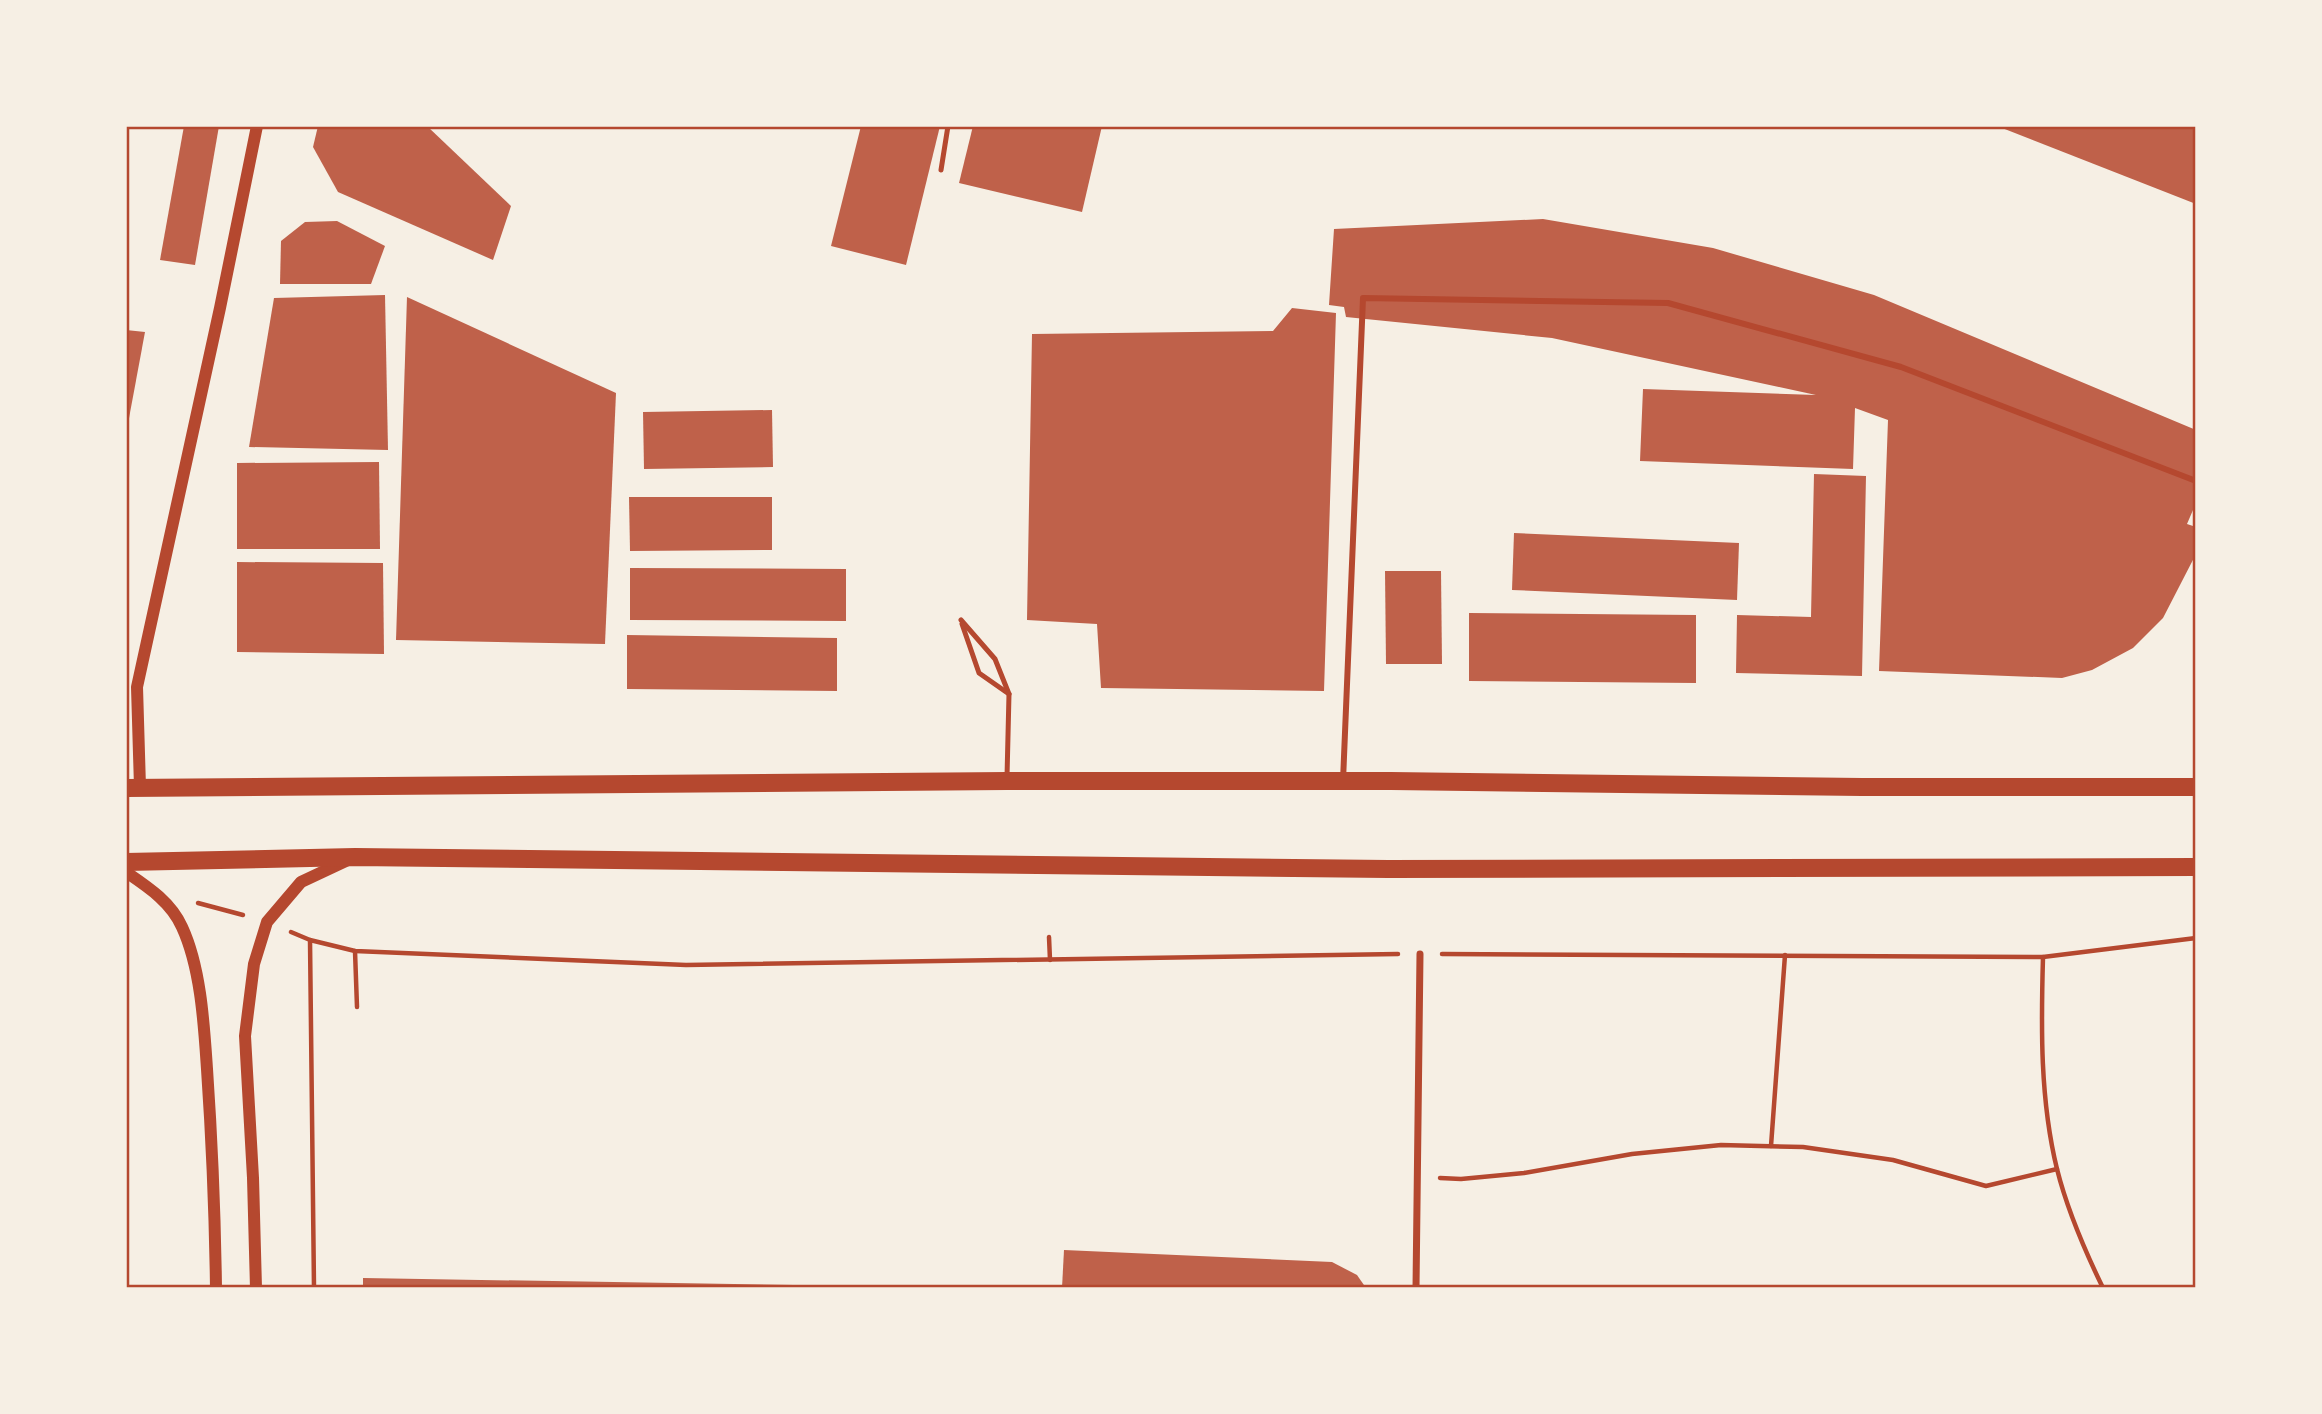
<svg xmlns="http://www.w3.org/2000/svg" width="2322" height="1414" font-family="Lora,serif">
  <rect width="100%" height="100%" fill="#f6efe4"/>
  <g fill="#bf614a">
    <polygon points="184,126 219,126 195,265 160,260"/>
    <polygon points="318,126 427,126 511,206 493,260 338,192 313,147"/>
    <polygon points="861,126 940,126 906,265 831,246"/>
    <polygon points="973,126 1102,126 1082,212 959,183"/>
    <polygon points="1997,126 2196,126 2196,204"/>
    <polygon points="1543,219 1713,248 1874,295 2196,430 2196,503 2187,524 2196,527 2196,554 2163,618 2133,648 2092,670 2062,678 1879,671 1888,420 1855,408 1853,469 1640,461 1643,389 1816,395 1552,338 1346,317 1344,307 1329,305 1334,229"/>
    <polygon points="337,221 385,246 371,284 280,284 281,241 305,222"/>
    <polygon points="385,295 388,450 249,447 274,298"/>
    <polygon points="407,297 616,393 605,644 396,640"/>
    <polygon points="1292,308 1336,313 1324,691 1101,688 1097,624 1027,620 1032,334 1273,331"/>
    <polygon points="126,330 145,332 127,429 126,429"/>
    <polygon points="772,410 773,467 644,469 643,412"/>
    <polygon points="379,462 380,549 237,549 237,463"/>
    <polygon points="1814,474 1866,476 1862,676 1736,673 1737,615 1811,617"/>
    <polygon points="629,497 772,497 772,550 630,551"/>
    <polygon points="1514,533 1739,543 1737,600 1512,590"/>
    <polygon points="237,562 383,563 384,654 237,652"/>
    <polygon points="630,568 846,569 846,621 630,620"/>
    <polygon points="1385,571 1441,571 1442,664 1386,664"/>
    <polygon points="1469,613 1696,615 1696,683 1469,681"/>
    <polygon points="627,635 837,638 837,691 627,689"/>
    <polygon points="1064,1250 1332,1262 1357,1275 1366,1288 1062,1288"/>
    <polygon points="363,1278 856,1286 856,1288 363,1288"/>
  </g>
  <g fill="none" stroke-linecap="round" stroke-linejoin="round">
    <g stroke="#b5482f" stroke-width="4.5">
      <polyline points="198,903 243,915"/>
      <polyline points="291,932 310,940 314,1288"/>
      <polyline points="1049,937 1050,960"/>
      <polyline points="310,940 355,951 686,965 1398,954"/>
      <polyline points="355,951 357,1007"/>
      <polyline points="1442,954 2043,957 2196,938"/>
      <path d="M2043,957C2041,1027 2040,1100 2057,1169C2067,1209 2085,1251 2103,1288"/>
      <polyline points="1771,1146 1785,955"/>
      <polyline points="1440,1178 1461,1179 1524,1173 1632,1154 1721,1145 1803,1147 1893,1160 1986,1186 2057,1169"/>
    </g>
    <g stroke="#b5482f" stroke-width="5">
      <polyline points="941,170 948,126"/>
      <polyline points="961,620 995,659 1009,694 1007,777"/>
      <polyline points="962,624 979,673 1009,694"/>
    </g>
    <polyline stroke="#b5482f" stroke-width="6" points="1343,781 1363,298 1668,303 1901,367 2196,481"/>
    <polyline stroke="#b5482f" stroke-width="7" points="1416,1288 1420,954"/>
    <g stroke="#b5482f" stroke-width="12">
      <polyline points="140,787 137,687 220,308 257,126"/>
      <path d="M126,872C148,887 171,902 182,927C201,968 204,1025 207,1069C212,1142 215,1215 216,1288"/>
      <polyline points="256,1288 253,1178 245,1036 254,964 267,922 301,882 350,859"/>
    </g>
    <g stroke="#b5482f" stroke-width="18">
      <polyline points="126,788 1007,781 1391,781 1862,787 2196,787"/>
      <polyline points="126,862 355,857 1388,869 2196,867"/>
    </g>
  </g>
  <rect width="2322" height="1414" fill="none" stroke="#f6efe4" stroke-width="256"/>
  <rect x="128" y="128" width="2066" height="1158" fill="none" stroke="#b5482f" stroke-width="2.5"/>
</svg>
